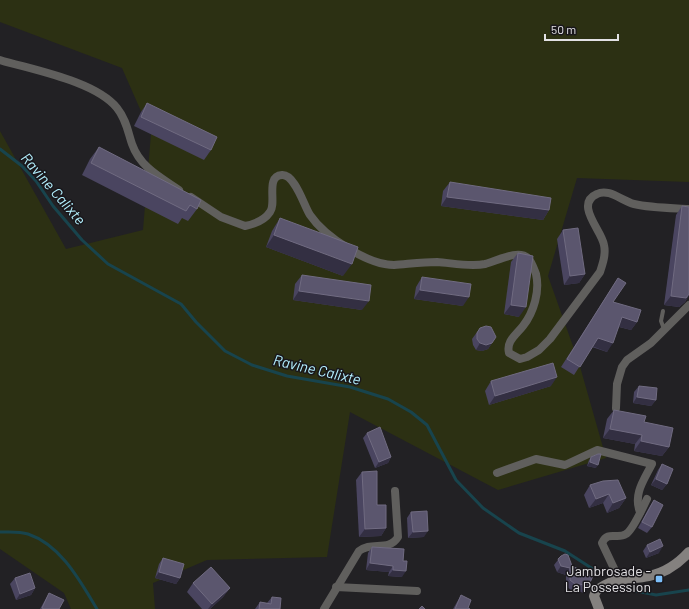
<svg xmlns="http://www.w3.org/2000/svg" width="689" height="609" font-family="Barlow,sans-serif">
  <rect width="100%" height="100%" fill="#222124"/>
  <polygon fill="#2c3013" points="0,0 689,0 689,182 577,178 548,276 579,363 606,458 498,490 350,412 327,557 207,560 153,583 155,609 71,609 64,593 0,549 0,131 66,249 143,230 151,134 122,68 0,22"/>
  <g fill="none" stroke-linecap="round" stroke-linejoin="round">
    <g stroke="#18444d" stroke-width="3">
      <polyline points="0,149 22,166 36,181 53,206 82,240 108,264 181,304 196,322 225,351 252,365 287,376 350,387 388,399 411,412 427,425 456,480 483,508 519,533 565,551 596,571"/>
      <path d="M0,532C9,532 19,531 28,534C61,545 80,581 97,609"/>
      <polyline points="612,586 656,595 689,590"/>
    </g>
    <polyline stroke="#605f5d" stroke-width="4" points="663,311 661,321 664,329"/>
    <g stroke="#605f5d" stroke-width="8">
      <path d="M0,60C33,70 95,81 117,108C126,119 128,132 132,144C140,167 160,177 179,190"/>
      <path d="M191,197L221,217L245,226C255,224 264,221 270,212C277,203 265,176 282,175C295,174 304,206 310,215C325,237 368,265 394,265C408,264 423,262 437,262C452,263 470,267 485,264C497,261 518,249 528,258C532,262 534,269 536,274C540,291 534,312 523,326C516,335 506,341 509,353L520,359L527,357L539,350L550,339L600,272C603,263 606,254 604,245C602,231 574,204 597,194C609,188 622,201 634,204C651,208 671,208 689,209"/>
      <polyline points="616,408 617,384 622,367 627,360 651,343 689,305"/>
      <path d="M497,473L536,459L565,465L597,450L652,464C644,480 633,494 640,512"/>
      <path d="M619,579L602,543C608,530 617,540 626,534C633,530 643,507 647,499"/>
      <polyline points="336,587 417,591"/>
      <path d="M324,609L359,551C371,541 389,552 398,537L395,491"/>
    </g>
    <path stroke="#84817f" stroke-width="10" d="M599,609L594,596L596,591C615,576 628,580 649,576C665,573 678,564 689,552"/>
  </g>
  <g fill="#4a4560">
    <polygon points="147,103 211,150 204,160 134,126 141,112"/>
    <polygon points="99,147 197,209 188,221 182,218 178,224 82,175 90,159"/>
    <polygon points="450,182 549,210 543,220 441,206 443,191"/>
    <polygon points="682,206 689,207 689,295 685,302 679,307 664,305 676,215"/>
    <polygon points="280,218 343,276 266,247 272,231"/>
    <polygon points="563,230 585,274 579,283 564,285 557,239"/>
    <polygon points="518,253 519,317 504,314 511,262"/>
    <polygon points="302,275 362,310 293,300 295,284"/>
    <polygon points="422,277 463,306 414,299 416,287"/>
    <polygon points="618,278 613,302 637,322 631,330 619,327 607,352 592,347 574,375 561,367"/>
    <polygon points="480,328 492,343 488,349 482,351 476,350 473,345 472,339"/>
    <polygon points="491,381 551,386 489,405 485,391"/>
    <polygon points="639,386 656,400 651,406 633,403 634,392"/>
    <polygon points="614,410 644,422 669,447 662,456 634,451 635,444 603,438 607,419"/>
    <polygon points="367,433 391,457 388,463 375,468 363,438"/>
    <polygon points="591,457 596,468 587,466 589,460"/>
    <polygon points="662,464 667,484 662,490 651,485 658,470"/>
    <polygon points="362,472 377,505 386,528 381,536 359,537 356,480"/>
    <polygon points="590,485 626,498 619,508 607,513 603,503 589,508 584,495"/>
    <polygon points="654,500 652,527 647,533 638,528 650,506"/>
    <polygon points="411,512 424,537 408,538 407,518"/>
    <polygon points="647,545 659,553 646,558 643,551"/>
    <polygon points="372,547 404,549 402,577 388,576 389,572 366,570 368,553"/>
    <polygon points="561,556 572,566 588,587 584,593 575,590 571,590 566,586 566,575 557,572 554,565"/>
    <polygon points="163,558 180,578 176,584 155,578 159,564"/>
    <polygon points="15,578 35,588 31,595 16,600 10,584"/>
    <polygon points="193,583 230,588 223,597 210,609 202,609 187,592"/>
    <polygon points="49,593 59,609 40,609 45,600"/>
    <polygon points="461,595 468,608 470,609 453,609"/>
    <polygon points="272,597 280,609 255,609 260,602 267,603"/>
  </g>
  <g fill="#332f42">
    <polygon points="447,197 549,210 543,220 441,206"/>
    <polygon points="274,235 352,264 343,276 266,247"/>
    <polygon points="585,274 579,283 564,285 570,276"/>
    <polygon points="420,290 469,297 463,306 414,299"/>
    <polygon points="299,291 369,301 362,310 293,300"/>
    <polygon points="689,294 685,302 679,307 664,305 671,296"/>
    <polygon points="511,305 526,307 519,317 504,314"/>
    <polygon points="622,317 637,322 631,330 616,326"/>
    <polygon points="598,338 613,343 607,352 592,346"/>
    <polygon points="480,343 492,343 488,349 482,351 476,350"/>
    <polygon points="557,377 551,386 489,405 495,396"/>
    <polygon points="637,397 656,400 651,406 633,403"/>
    <polygon points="610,429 642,435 635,444 603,438"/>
    <polygon points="641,441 669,447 662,456 634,451"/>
    <polygon points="391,457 388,463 375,468 379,462"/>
    <polygon points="590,462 598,465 596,468 587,466"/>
    <polygon points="656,479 667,484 662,490 651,485"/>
    <polygon points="609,494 603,503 589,508 596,499"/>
    <polygon points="626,498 619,508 607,513 613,503"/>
    <polygon points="386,528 381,536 359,537 365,529"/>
    <polygon points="428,531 424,537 408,538 413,532"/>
    <polygon points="663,546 659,553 646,558 650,552"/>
    <polygon points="370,563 393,566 389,572 366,570"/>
    <polygon points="561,566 570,568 566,575 557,572"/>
    <polygon points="393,570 406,571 402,577 388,576"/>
    <polygon points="159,572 180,578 176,584 155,578"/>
    <polygon points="575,584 580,584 575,590 571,590"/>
    <polygon points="35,588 31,595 16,600 20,594"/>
    <polygon points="230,588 223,597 210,609 208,609 212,604"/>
  </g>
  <g fill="#5b566e" stroke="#706b81">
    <polygon points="147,103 217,137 211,150 141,117"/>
    <polygon points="99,147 201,200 197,209 190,205 186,211 91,163"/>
    <polygon points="450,182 551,198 549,210 447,197"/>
    <polygon points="682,206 689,207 689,294 686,298 671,296"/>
    <polygon points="280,218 358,247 352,264 274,235"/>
    <polygon points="578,228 585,274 570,276 563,230"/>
    <polygon points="518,253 533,256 526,307 511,305"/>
    <polygon points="302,275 371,285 369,301 299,291"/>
    <polygon points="422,277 471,284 469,297 420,290"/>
    <polygon points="618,278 626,283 613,302 641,310 637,322 622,317 613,343 598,338 580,367 567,359"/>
    <polygon points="486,326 491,327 496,337 492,343 486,345 480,343 477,339 477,333 480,328"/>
    <polygon points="553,363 557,377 495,396 491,381"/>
    <polygon points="639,386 657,388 656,400 637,397"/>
    <polygon points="614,410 646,416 644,422 673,428 669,447 641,441 642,435 610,429"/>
    <polygon points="380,427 391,457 379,462 367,433"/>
    <polygon points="598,454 601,454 598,465 590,462 591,457"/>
    <polygon points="662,464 673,469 667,484 656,479"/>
    <polygon points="377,471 377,505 386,505 386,528 365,529 362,472"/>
    <polygon points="618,480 626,498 613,503 609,494 596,499 590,485 603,481"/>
    <polygon points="654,500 663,505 652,527 642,522"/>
    <polygon points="427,511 428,531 413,532 411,512"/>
    <polygon points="660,539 663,546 650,552 647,545"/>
    <polygon points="372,547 404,549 403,561 407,561 406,571 393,570 393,566 370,563"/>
    <polygon points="565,554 568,555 572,566 593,576 588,587 580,584 575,584 570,580 570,568 561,566 558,559 561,556"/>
    <polygon points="163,558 184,564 180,578 159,572"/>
    <polygon points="211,567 230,588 212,604 193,583"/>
    <polygon points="30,573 35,588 20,594 15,578"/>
    <polygon points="49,593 64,600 59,609 44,609 42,608"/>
    <polygon points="461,595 471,600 468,608 470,609 455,609"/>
    <polygon points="272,597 281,598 280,609 259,609 260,602 271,604"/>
    <polygon points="422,606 425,609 419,609"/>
  </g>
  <rect fill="#7cbef9" stroke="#19171b" stroke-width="1.5" x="655" y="575" width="8" height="8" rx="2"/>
  <g text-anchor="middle" stroke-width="3" stroke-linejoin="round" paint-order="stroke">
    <g font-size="14" fill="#e2e1e4" stroke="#19171b" text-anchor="end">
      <text x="651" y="576">Jambrosade -<tspan x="651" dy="16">La Possession</tspan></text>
    </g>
    <g font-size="15" font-style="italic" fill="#b3f0fe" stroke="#19171b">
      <text transform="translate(53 189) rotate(49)" y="5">Ravine Calixte</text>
      <text transform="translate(317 370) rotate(13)" y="5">Ravine Calixte</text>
    </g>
  </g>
  <path d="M545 34v6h73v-6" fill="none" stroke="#e2e1e4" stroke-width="2"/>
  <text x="551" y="34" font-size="12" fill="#e2e1e4" stroke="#19171b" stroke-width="3" paint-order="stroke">50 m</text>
</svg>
